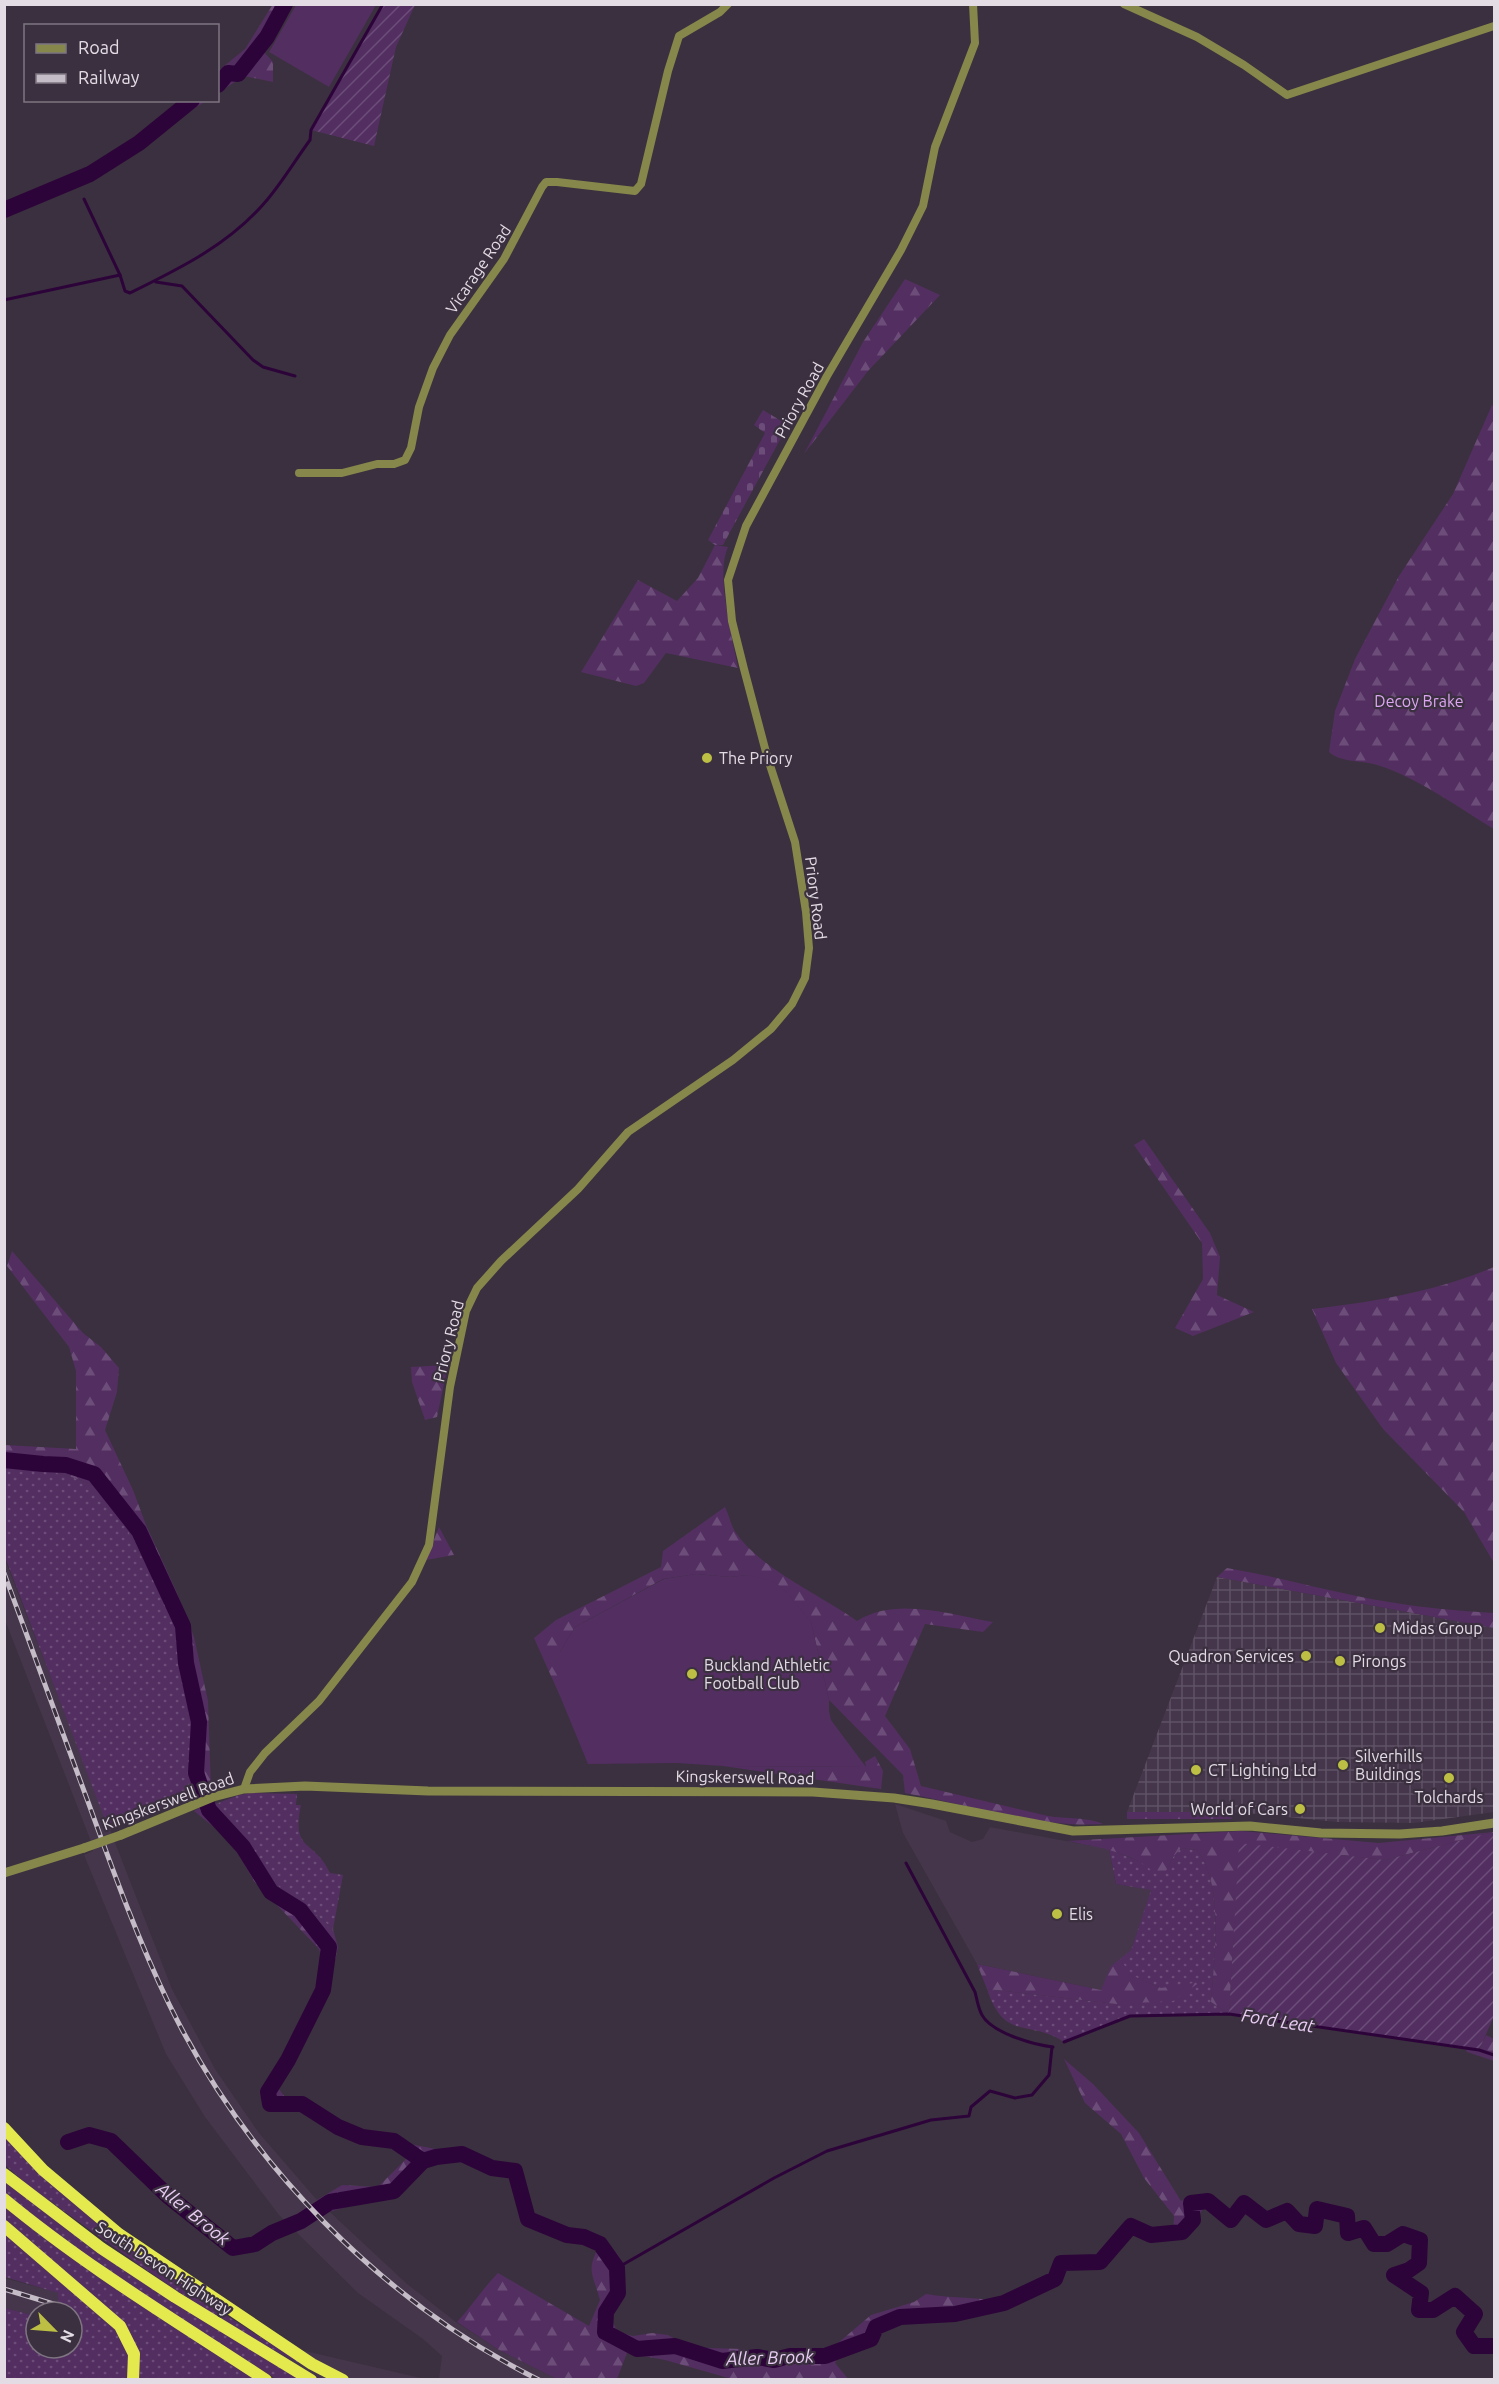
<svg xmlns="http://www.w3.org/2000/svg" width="1499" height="2384" font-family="Ubuntu,sans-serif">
  <defs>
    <pattern id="industrial-grid" width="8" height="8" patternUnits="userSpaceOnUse" patternTransform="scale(1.5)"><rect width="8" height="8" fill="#45364b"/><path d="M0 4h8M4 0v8" fill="none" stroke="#605265"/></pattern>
    <pattern id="grass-dots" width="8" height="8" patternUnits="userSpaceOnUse" patternTransform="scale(1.5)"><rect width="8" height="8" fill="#532e61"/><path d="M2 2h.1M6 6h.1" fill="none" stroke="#6c4c78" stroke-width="1.8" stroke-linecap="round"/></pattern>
    <pattern id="forest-firs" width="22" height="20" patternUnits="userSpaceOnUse" patternTransform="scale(1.5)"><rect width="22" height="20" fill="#532e61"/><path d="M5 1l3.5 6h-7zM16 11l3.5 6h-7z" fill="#6c4c78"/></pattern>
    <pattern id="cemetery-stones" width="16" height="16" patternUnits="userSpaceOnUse" patternTransform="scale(1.5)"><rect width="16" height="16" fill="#532e61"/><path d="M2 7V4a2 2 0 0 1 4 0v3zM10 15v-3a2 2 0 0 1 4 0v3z" fill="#6c4c78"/></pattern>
    <pattern id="garden-furrows" width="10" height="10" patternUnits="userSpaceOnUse" patternTransform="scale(1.5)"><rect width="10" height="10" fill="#532e61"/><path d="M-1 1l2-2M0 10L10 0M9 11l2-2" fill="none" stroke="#6c4c78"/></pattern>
  </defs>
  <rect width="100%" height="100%" fill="#3b303f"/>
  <g fill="#45364b">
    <polygon points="4,1557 172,1989 215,2069 259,2133 317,2200 406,2283 456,2322 499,2350 557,2379 439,2379 442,2356 423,2339 358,2293 279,2215 205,2117 166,2054 84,1855 93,1851 90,1839 5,1620"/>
    <polygon points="895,1804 946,1821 950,1832 972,1842 983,1839 990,1827 1109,1849 1116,1884 1152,1889 1131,1950 1101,1990 977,1964 903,1833"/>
    <polygon points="4,2278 74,2297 425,2379 307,2379 72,2312 36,2312 36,2316 5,2308"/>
  </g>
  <polygon fill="url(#industrial-grid)" points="1217,1577 1494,1628 1494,1812 1414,1823 1337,1822 1236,1812 1127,1812"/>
  <g fill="url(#grass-dots)">
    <path d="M5,1463C44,1472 79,1471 111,1499L181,1630L188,1715L197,1731L193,1780L197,1796L184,1801L181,1794L105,1820L5,1557Z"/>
    <path d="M251,1793L297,1794L296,1805H301C291,1853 314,1838 330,1873L343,1875L333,1929L312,1911L278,1886L218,1803L239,1795Z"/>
    <path d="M1181,1848L1197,1850C1225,1886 1214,1958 1211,2002L1229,2014L1130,2016L1064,2042C1030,2019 1004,2042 987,1989L1116,2004L1161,1988L1130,1975L1120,1959L1131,1950L1151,1890L1116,1884L1109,1849L1165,1872L1173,1857Z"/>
    <path d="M4,2134L146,2256L210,2305L311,2369C210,2320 120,2251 29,2186L5,2165Z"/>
    <path d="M5,2180C101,2254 197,2320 304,2379H276C184,2320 87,2265 5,2193Z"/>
    <polygon points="5,2206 260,2379 138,2379 123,2325 5,2219"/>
    <polygon points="4,2233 115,2329 130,2354 129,2379 5,2379 5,2308 36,2316 36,2348 72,2348 72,2312 59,2312 58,2293 5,2277"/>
  </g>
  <g fill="url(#forest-firs)">
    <polygon points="273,4 290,5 263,51 273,62 273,82 244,76 218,93 218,71 245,49"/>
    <polygon points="181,101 206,101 166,126 116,166 78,187 5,215 5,203 101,165"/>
    <polygon points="905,279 940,295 868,371 804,454 863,342"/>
    <path d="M1492,405L1494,407V829C1457,807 1419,778 1377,765C1362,760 1341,763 1329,752L1335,711L1355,659L1399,576L1453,494Z"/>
    <path d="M715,545L728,547C715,574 733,639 738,668L666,653L644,683L636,686L581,672L638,580L677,601L698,578Z"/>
    <polygon points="1144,1139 1210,1233 1220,1257 1217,1295 1254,1312 1193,1336 1175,1328 1203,1279 1202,1243 1134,1145"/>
    <path d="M12,1251L83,1333L101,1347L119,1368L117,1392L105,1430L133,1490L146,1525L177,1593L194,1637L208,1701L211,1791L197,1796L193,1780L197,1731L188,1715L181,1630L111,1499C79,1471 44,1472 5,1463V1445L76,1449V1371L69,1347L7,1266Z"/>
    <path d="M1494,1267V1563L1464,1512L1383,1429L1336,1363L1312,1309C1374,1302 1437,1291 1494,1267Z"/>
    <polygon points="448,1365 437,1417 425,1420 412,1382 411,1367"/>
    <path d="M725,1507C729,1515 731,1526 736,1533C763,1571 819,1594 857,1621C896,1596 951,1615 993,1622L983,1632L925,1624L885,1716L910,1749L921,1786L1048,1816C1065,1819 1089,1817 1103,1824C1038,1828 969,1805 905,1793L903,1775L829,1700L811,1622L748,1575L730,1577L696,1574L663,1579L575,1627L560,1652V1696L534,1638L556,1620L661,1567L663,1551Z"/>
    <polygon points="439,1527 454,1555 426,1560"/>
    <path d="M1227,1568C1281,1577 1334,1593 1389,1602C1424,1608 1459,1611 1494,1613V1628L1217,1577Z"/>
    <polygon points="875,1756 883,1771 881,1789 723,1766 866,1767 865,1762"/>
    <polygon points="182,1794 184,1801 109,1830 105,1820"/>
    <polygon points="218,1803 278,1886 312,1911 333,1929 338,1947 326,1998 278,2088 285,2097 302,2104 266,2109 262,2104 263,2093 284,2058 313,1996 323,1962 319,1949 254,1881 239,1855 225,1836 194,1811 207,1804"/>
    <polygon points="1127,1812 1236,1812 1231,1819 1127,1819"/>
    <path d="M1241,1831L1379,1843L1494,1832V1833H1489L1385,1860L1240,1844L1229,2014L1211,2002C1214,1958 1225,1886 1197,1850L1181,1848L1173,1857L1165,1873L1156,1874C1133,1852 1097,1847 1067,1841Z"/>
    <polygon points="1120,1959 1131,1975 1161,1988 1200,1982 1173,2001 1116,2004 987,1989 977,1964 1101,1990 1111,1966"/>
    <polygon points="1486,2035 1494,2039 1494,2061 1467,2052 1465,2048 1479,2050"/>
    <path d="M1064,2059L1093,2084L1139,2133L1181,2201L1195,2195L1208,2201C1197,2215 1199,2224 1185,2236L1173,2233L1174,2216L1144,2178L1121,2134L1085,2103Z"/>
    <polygon points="394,2141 462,2154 426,2168 400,2191 329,2212 317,2200 342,2185 378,2187 407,2158"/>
    <path d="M600,2244C605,2247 613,2249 617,2254C631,2270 615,2300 610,2318L618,2332L633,2336L652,2333L668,2335L680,2342L707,2348L745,2349L779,2355L831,2349L871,2315L914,2302L926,2294C952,2299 979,2296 1004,2303L955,2314L900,2317L876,2327L868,2338L842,2351L835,2363L849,2380L732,2379L665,2360L627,2353L617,2379H557L499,2350L457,2322C472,2306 483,2288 498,2273L589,2326L600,2300C592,2272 586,2271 600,2244Z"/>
  </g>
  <polygon fill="url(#cemetery-stones)" points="763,410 788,425 723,545 715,545 708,540 765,433 754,425"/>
  <g fill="url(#garden-furrows)">
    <polygon points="383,5 415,5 396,47 374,146 311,130"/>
    <polygon points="1489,1833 1494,1833 1494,2016 1479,2050 1229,2014 1239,1843 1385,1860"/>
  </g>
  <g fill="#532e61">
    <polygon points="296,5 376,5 329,87 269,52"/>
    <polygon points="696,1574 730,1577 748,1575 772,1581 783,1588 811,1622 829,1700 829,1711 831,1720 866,1767 723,1766 677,1763 588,1764 560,1696 560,1652 575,1627 664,1579"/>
  </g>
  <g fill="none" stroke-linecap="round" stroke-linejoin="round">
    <g stroke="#2d043a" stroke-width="3">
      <polyline points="84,199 120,275"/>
      <polyline points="156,282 182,286 253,360 263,367 295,376"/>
      <path d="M4,300L120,275L125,291L130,293C181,268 230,244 267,200C283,181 296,159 310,140L311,130L383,4"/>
      <path d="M906,1863L975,1992C977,1999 978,2008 982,2015C992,2033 1034,2045 1053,2047"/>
      <polyline points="1064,2042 1130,2016 1229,2014 1479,2050 1494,2055"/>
      <polyline points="617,2268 774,2178 827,2151 931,2120 969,2116 971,2107 990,2091 1015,2098 1032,2095 1049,2075 1052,2047"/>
    </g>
    <g stroke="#2d043a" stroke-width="16">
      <polyline points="218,85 228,73 238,74 267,37 285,4"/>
      <polyline points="4,210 90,174 139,143 192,100"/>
      <polyline points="4,1460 43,1464 66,1465 94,1474 139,1531 183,1626 186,1663 199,1722 196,1773 209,1810 243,1847 271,1892 300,1910 329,1947 323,1990 288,2060 268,2092 270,2104 302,2104 338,2127 362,2137 394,2141 423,2161"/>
      <polyline points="68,2142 89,2135 111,2141 168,2196 233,2248 255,2244 272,2233 301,2221 330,2202 394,2191 423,2161 436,2157 462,2154 492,2168 515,2171 528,2219 567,2235 584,2237 600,2244 617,2268 618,2293 606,2312 605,2332 637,2349 675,2346 722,2361 757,2357 774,2360 790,2356 825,2356 871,2339 876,2327 900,2317 955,2314 1004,2303 1055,2279 1061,2263 1100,2262 1131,2226 1151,2235 1182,2232 1193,2220 1191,2203 1208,2201 1231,2220 1244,2203 1266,2220 1287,2211 1299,2224 1315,2226 1317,2209 1347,2216 1348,2233 1364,2228 1374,2244 1387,2244 1403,2234 1420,2240 1419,2263 1409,2270 1394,2275 1421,2293 1419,2310 1433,2310 1455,2296 1475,2314 1464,2332 1474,2346 1494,2346"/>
    </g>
    <g stroke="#85874b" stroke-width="8">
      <polyline points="1124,4 1197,37 1244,65 1287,95 1494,26"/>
      <polyline points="299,473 342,473 377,464 394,464 405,460 411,448 419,407 433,368 450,335 504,259 542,187 546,182 557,182 635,191 641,184 668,71 679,36 720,12 728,4"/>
      <polyline points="244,1789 250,1772 265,1753 319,1701 412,1582 429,1545 450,1387 466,1311 477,1288 501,1261 578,1189 628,1132 733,1060 771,1029 792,1004 805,978 809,948 806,912 795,842 767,756 744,669 732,621 728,580 746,526 827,376 901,250 923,206 935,147 975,43 973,4"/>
    </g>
    <g stroke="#85874b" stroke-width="9">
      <polyline points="121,1835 213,1797 244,1789 305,1786 428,1791 813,1792 894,1798 932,1804 1073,1831 1250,1826 1321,1833 1400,1834 1442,1831 1494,1823"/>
      <polyline points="4,1873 84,1848"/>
    </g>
    <g stroke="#e4e94e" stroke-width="12">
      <polyline points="4,2128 43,2170 119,2234 312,2364 343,2380"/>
      <polyline points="4,2174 101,2248 175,2297 311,2380"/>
      <path d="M4,2199C86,2267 178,2322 266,2380"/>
      <polyline points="4,2226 120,2326 134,2354 133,2380"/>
    </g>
    <defs>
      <g id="rail">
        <path d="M4,1573C32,1648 59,1724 87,1799C112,1868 137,1938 169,2004C246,2162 381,2301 539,2380"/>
        <polyline points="4,2289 60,2306"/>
      </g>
    </defs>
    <use href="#rail" stroke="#c4bcc6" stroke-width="5"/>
    <use href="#rail" stroke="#3b303f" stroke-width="3" stroke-dasharray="9" stroke-linecap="butt"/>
    <polyline stroke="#85874b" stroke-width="9" points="84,1848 121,1835"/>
  </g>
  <g fill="#bcbf44" stroke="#3b303f" stroke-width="2">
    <circle cx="707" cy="758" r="6"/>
    <circle cx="1380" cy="1628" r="6"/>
    <circle cx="1306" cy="1656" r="6"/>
    <circle cx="1340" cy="1661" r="6"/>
    <circle cx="692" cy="1674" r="6"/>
    <circle cx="1343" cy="1765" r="6"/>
    <circle cx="1196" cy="1770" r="6"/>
    <circle cx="1449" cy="1778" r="6"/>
    <circle cx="1300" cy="1809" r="6"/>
    <circle cx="1057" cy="1914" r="6"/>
  </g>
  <g text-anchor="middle" stroke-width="4.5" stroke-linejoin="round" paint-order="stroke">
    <g font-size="16" fill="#e3dce5" stroke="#3b303f">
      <text transform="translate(478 269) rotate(-56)" y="6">Vicarage Road</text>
      <text transform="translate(799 400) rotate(-61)" y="6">Priory Road</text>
      <text transform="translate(816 898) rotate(83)" y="6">Priory Road</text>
      <text transform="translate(448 1341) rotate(-76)" y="6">Priory Road</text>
      <text transform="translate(745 1777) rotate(1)" y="6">Kingskerswell Road</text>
      <text transform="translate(168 1801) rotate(-20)" y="6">Kingskerswell Road</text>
      <text transform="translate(164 2268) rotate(33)" y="6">South Devon Highway</text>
    </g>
    <g font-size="16" fill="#dea5f4" stroke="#3b303f">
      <text x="1419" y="707">Decoy Brake</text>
    </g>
    <g font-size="16" fill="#e3dce5" stroke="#3b303f" text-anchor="start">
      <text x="719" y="764">The Priory</text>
      <text x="1392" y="1634">Midas Group</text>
      <text x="1294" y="1662" text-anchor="end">Quadron Services</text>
      <text x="1352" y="1667">Pirongs</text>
      <text x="704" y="1671">Buckland Athletic<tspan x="704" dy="18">Football Club</tspan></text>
      <text x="1355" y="1762">Silverhills<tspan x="1355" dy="18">Buildings</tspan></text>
      <text x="1208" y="1776">CT Lighting Ltd</text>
      <text x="1449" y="1803" text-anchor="middle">Tolchards</text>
      <text x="1288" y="1815" text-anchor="end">World of Cars</text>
      <text x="1069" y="1920">Elis</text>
    </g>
    <g font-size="18" font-style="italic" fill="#e9cdf4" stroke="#3b303f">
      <text transform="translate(1278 2021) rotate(9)" y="6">Ford Leat</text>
      <text transform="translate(193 2214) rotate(39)" y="6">Aller Brook</text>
      <text transform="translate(770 2358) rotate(-2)" y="6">Aller Brook</text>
    </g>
  </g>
  <rect width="1499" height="2384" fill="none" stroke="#e3dce5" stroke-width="12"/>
  <rect x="24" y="24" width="195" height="78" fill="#3b303f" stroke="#7e7581" stroke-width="1.5"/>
  <rect x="36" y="44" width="30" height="9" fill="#85874b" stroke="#7e7581" stroke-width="1.5"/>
  <text x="78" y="54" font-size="18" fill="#e3dce5">Road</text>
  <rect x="36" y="74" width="30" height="9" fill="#c4bcc6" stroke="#7e7581" stroke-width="1.5"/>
  <text x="78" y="84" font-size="18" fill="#e3dce5">Railway</text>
  <g transform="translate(54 2330) rotate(115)"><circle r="28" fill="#3b303f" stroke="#7e7581" stroke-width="1.5"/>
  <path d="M0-4.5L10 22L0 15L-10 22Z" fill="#bcbf44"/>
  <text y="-9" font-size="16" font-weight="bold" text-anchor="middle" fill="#e3dce5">N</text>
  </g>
</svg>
